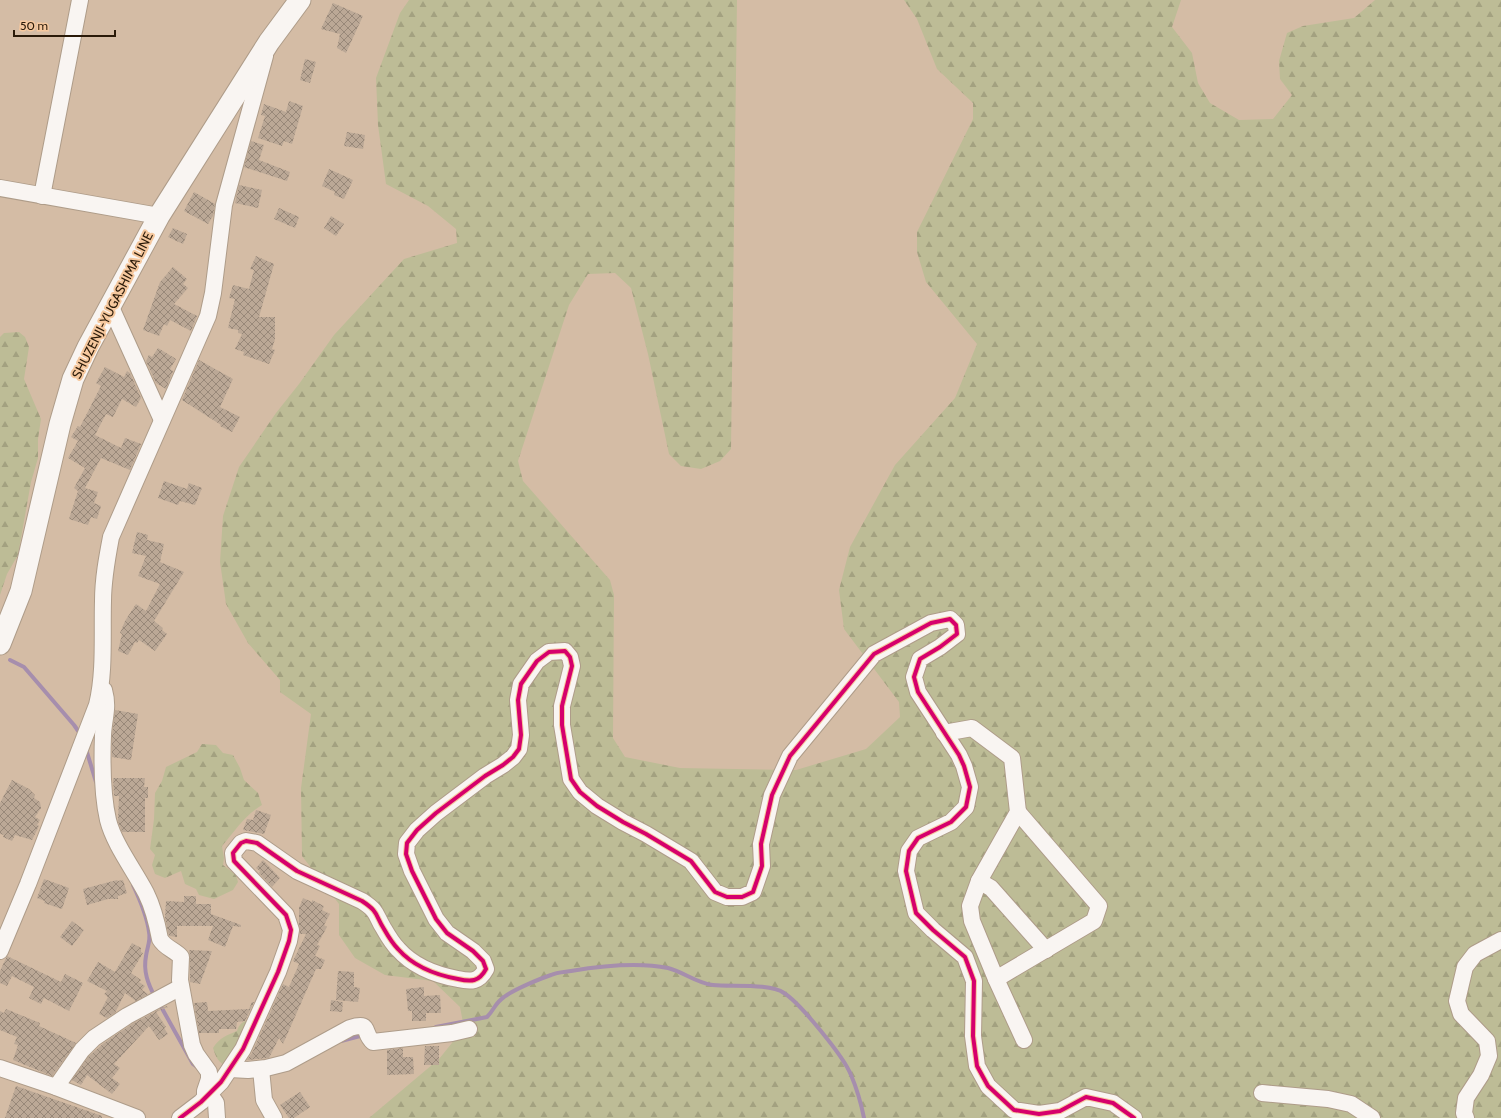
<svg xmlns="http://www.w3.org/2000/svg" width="1501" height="1118" font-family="Cabin,sans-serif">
  <defs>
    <pattern id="forest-firs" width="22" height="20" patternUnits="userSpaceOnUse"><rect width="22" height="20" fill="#bdbc96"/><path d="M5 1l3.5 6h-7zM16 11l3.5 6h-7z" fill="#a3a180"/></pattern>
    <pattern id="building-cross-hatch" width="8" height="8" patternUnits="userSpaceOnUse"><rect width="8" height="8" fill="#bba896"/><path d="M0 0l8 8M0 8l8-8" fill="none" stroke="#988879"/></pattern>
  </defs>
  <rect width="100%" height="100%" fill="#d4bca5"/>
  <g fill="url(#forest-firs)">
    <polygon points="409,0 737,0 731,449 720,461 701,469 681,466 669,454 648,354 631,288 615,273 588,274 569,305 518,461 523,481 610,580 614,595 613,738 625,757 680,768 796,770 866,749 900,717 899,702 844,629 839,590 850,547 895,465 955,398 977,344 926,282 917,252 917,232 973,119 973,103 937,69 917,19 904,0 1181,0 1172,27 1192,53 1198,83 1210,103 1239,120 1273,119 1292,95 1280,79 1279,61 1287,33 1303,26 1354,18 1375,0 1501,0 1501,1118 369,1118 439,1059 464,1028 460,1007 433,981 385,975 355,958 339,935 339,904 302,856 301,788 311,714 280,692 280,680 248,643 226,604 220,562 223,516 239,467 276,413 299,384 334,335 404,259 457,243 456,229 428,206 386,184 378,125 376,78 400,13"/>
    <polygon points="19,332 25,337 29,347 24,379 41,419 38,439 38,458 31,482 18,555 7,574 0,595 0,337 4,333"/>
    <path d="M202,744L216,745L223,753L233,755L240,768L244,780L258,793L262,805C243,817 237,829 222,846L224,858L223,865L236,875L238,882L233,890L214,899L199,895L196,889L185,884L181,871L165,878L155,874L152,865L155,855L150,849L154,819L155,793L162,781L166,767L197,752Z"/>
    <path d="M246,1021L248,1022L243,1038L224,1065C217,1061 215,1054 213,1048C219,1038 227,1035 237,1031C238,1027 241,1022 246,1021Z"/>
  </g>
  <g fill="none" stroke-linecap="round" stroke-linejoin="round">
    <g stroke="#a68ead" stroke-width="4">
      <polyline points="10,660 24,667 74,725 81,735"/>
      <polyline points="86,749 96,782"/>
      <path d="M133,885C140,900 147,916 149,932C151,940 147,948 146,956C143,971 148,984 155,997"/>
      <polyline points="159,1003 193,1064 197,1067"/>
      <path d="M436,1027L487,1017C494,1010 495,1003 504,997C513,990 539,979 551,975C557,972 565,972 571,971C601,966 638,962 668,968C684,972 696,983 713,985C731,987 770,983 784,993C800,1003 844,1057 851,1075C857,1089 861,1103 864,1118"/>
      <polyline points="341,1041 364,1035"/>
    </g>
  </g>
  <g fill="url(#building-cross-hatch)">
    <polygon points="333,3 363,16 346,53 337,48 340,34 321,29"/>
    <polygon points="305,59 316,62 310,83 300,80"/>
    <polygon points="289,101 303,106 292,144 284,141 282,146 258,138 265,116 261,115 264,104 286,112"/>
    <polygon points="347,132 365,135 363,149 344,146"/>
    <polygon points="251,141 264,145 259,160 290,172 287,181 244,167"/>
    <polygon points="329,169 353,180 344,199 334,195 335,192 322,186"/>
    <polygon points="239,185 262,190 258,208 235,203"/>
    <polygon points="194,192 215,204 213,216 208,224 184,211"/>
    <polygon points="279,208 299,217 295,228 274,219"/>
    <polygon points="331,216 344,224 336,236 324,228"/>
    <polygon points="173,228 187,234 183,244 168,237"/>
    <polygon points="256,256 274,264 259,317 275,317 275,339 272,349 275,350 269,364 243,355 244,352 235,349 242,334 238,333 238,330 228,328 235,299 229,298 233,285 249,289 254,270 250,269"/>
    <polygon points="173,267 187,279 183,284 188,288 174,304 197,316 191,331 170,320 167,326 164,324 159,336 143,330 160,282"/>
    <polygon points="158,348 176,359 170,369 173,371 166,389 156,383 146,361 149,355 152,357"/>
    <polygon points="199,360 233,379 220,407 240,417 232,432 220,426 221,425 182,400"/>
    <polygon points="105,367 124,377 127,371 130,373 141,398 136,407 122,399 113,417 106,414 95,435 121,448 125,438 141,444 130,470 101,458 85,488 98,492 94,503 101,506 97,519 91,517 88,525 69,519 78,491 74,488 85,468 68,458 78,441 71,437 78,426 80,427 101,386 96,383"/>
    <polygon points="164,481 187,489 189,483 202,488 195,505 180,501 178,505 158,498"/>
    <polygon points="137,532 148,535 147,540 164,544 160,562 184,572 154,621 163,628 162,630 167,634 155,651 139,640 137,643 135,642 128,655 118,651 122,634 120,633 125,621 136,604 146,611 160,584 138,576 146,556 132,553"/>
    <polygon points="115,710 138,714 131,760 112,757 112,736"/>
    <polygon points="113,778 145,778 144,787 148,787 148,798 145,798 145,832 122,832 118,821 119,796 114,796"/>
    <polygon points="12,780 29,789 35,795 34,798 40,802 41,808 35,817 40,820 37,825 39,826 32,840 15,835 12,841 3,837 4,835 0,834 0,803"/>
    <polygon points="256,810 271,815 264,834 243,830 247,819 253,820"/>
    <polygon points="263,860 280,878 272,887 259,873 260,871 256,868"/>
    <polygon points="44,879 69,888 62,909 44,903 45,901 37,898"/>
    <polygon points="117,880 118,881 123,880 127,893 118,896 118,899 108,899 87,905 83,889"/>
    <polygon points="184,896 196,896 196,904 211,904 211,914 241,925 241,927 233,926 225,947 208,940 213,926 177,926 177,937 169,936 165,918 166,901 184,902"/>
    <polygon points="303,898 312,902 312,900 324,906 322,910 330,914 324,925 327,927 317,945 320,946 315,956 325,960 321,969 316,969 283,1044 279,1038 269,1058 247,1060 252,1053 283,984 289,987 299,964 293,961 306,934 300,934 299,923 299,908"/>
    <polygon points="72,921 84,930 72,946 60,937"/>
    <polygon points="132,943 141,948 141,952 143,953 131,973 141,980 139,982 145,986 142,990 148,994 136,1001 125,993 115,1013 107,1018 99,1014 108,997 104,994 107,991 87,981 98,962 115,972"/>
    <polygon points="189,950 212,951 200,984 190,982 190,957"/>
    <polygon points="7,956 61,982 65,974 83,983 69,1011 44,998 41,1004 29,998 34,987 12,976 7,986 0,983 0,971"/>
    <polygon points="338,971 354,972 354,987 360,988 358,1002 336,1000"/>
    <polygon points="424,987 424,996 440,995 441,1013 426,1013 426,1021 412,1021 412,1011 408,1011 406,989"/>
    <polygon points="331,1000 343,1002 342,1012 330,1011"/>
    <polygon points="207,1002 208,1011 249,1009 252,1002 254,1002 245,1021 237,1022 236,1029 219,1029 219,1033 199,1033 194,1003"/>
    <polygon points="166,1006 168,1007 156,1012 166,1027 164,1028 168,1034 159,1040 149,1026 114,1064 120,1068 112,1078 120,1084 112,1094 87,1075 81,1085 72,1080 89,1056 104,1043 132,1024"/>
    <polygon points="6,1009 40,1023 39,1026 76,1043 52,1076 13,1060 18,1045 14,1044 17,1037 0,1030 0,1011 4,1013"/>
    <polygon points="425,1046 439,1046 439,1065 424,1065"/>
    <polygon points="403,1048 403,1057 413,1057 414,1074 387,1075 387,1050"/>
    <polygon points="16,1086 102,1116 102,1118 5,1118"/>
    <polygon points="300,1092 310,1107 294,1118 289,1118 280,1105"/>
  </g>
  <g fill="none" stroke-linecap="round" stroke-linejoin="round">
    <defs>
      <g id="minor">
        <polyline points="0,188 159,216"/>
        <polyline points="42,196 80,0"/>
        <polyline points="110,305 162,420"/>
        <path d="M104,690C109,708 104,717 103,735C102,761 102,794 108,820C114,844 134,870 146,893C153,907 157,923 160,939C165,948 175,950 181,957L180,980L192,1045L196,1054L209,1072V1079L205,1091V1097"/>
        <polyline points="944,733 972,728 1012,758 1018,812 979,881 970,906 972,921 996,979 1024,1040"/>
        <polyline points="979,881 991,888 1046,950"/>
        <path d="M0,951L28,884L97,705C105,672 102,636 103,601C103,579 107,558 111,537L208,316L213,293L224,205L265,56"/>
        <polyline points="996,979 1094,921 1099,906 1018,812"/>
        <polyline points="0,1068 56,1087 137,1118"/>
        <path d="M230,1069L248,1070L266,1068L286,1063L350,1028C372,1021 362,1033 373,1042L452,1033L469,1029"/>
        <polyline points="261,1069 264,1100 274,1118"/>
        <polyline points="56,1087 82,1050 94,1038 127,1016 181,987"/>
        <polyline points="209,1093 216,1103 217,1118"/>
        <polyline points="1262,1093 1328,1099 1351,1104 1372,1118"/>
        <path d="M180,1118L201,1102L221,1082L243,1049L278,972L289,941L291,930L286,915L234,861L233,853L241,843L246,841L257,843L297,871L362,901C379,912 375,915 384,929C388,936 393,944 398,949C413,966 436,975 458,979C471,982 479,982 486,969L483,961L473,951L447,933L436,919L412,871L406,854L407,843L417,830L436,813L485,776L503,765L513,757L519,749L521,735L518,700L521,684L537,661L549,652L565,651L570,657L572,666L562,706V725L571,779L580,792L597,806L623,822L646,834L691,861L715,892L727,897H742L753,892L762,866L761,844L772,795L790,756L874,654L931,623L950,619L956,625L957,634L940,647L920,659L914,677L918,692L959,755L964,766L970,787L966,807L951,822L918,838L909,851L906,871L916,913L933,930L965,957L974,981L973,1036L977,1066L988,1086L1014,1110L1039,1114L1060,1111L1086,1097L1113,1103L1134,1118"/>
        <polyline points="1466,1118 1464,1113 1466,1098 1481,1075 1489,1056 1487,1041 1461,1014 1457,1001 1465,967 1475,954 1501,940"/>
      </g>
      <polyline id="major" points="0,644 21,591 60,424 73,379 88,347 159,216 269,42 300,0"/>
    </defs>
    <use href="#minor" stroke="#ae9c89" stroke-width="18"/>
    <use href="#major" stroke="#ae9c89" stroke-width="23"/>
    <use href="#minor" stroke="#f9f5f2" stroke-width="16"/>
    <use href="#major" stroke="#f9f5f2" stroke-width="21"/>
    <defs>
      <path id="cycleway" d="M180,1118L201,1102L221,1082L243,1049L278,972L289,941L291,930L286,915L234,861L233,853L241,843L246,841L257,843L297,871L362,901C379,912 375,915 384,929C388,936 393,944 398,949C413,966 436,975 458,979C471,982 479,982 486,969L483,961L473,951L447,933L436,919L412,871L406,854L407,843L417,830L436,813L485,776L503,765L513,757L519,749L521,735L518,700L521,684L537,661L549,652L565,651L570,657L572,666L562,706V725L571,779L580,792L597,806L623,822L646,834L691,861L715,892L727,897H742L753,892L762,866L761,844L772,795L790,756L874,654L931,623L950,619L956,625L957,634L940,647L920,659L914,677L918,692L959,755L964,766L970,787L966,807L951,822L918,838L909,851L906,871L916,913L933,930L965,957L974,981L973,1036L977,1066L988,1086L1014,1110L1039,1114L1060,1111L1086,1097L1113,1103L1134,1118"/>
    </defs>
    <use href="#cycleway" stroke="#f6c89e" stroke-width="6"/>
    <use href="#cycleway" stroke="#d6006c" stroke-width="4"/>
  </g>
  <g text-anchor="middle" stroke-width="4" stroke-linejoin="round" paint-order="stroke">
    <g font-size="13" fill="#2a1a09" stroke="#f6c89e">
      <text transform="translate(112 305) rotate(-63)" y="5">SHUZENJI-YUGASHIMA LINE</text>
    </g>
  </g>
  <path d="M14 30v6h101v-6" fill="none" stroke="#2a1a09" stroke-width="2"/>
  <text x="20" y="30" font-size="12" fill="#2a1a09" stroke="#f6c89e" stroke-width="3" paint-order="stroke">50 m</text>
</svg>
